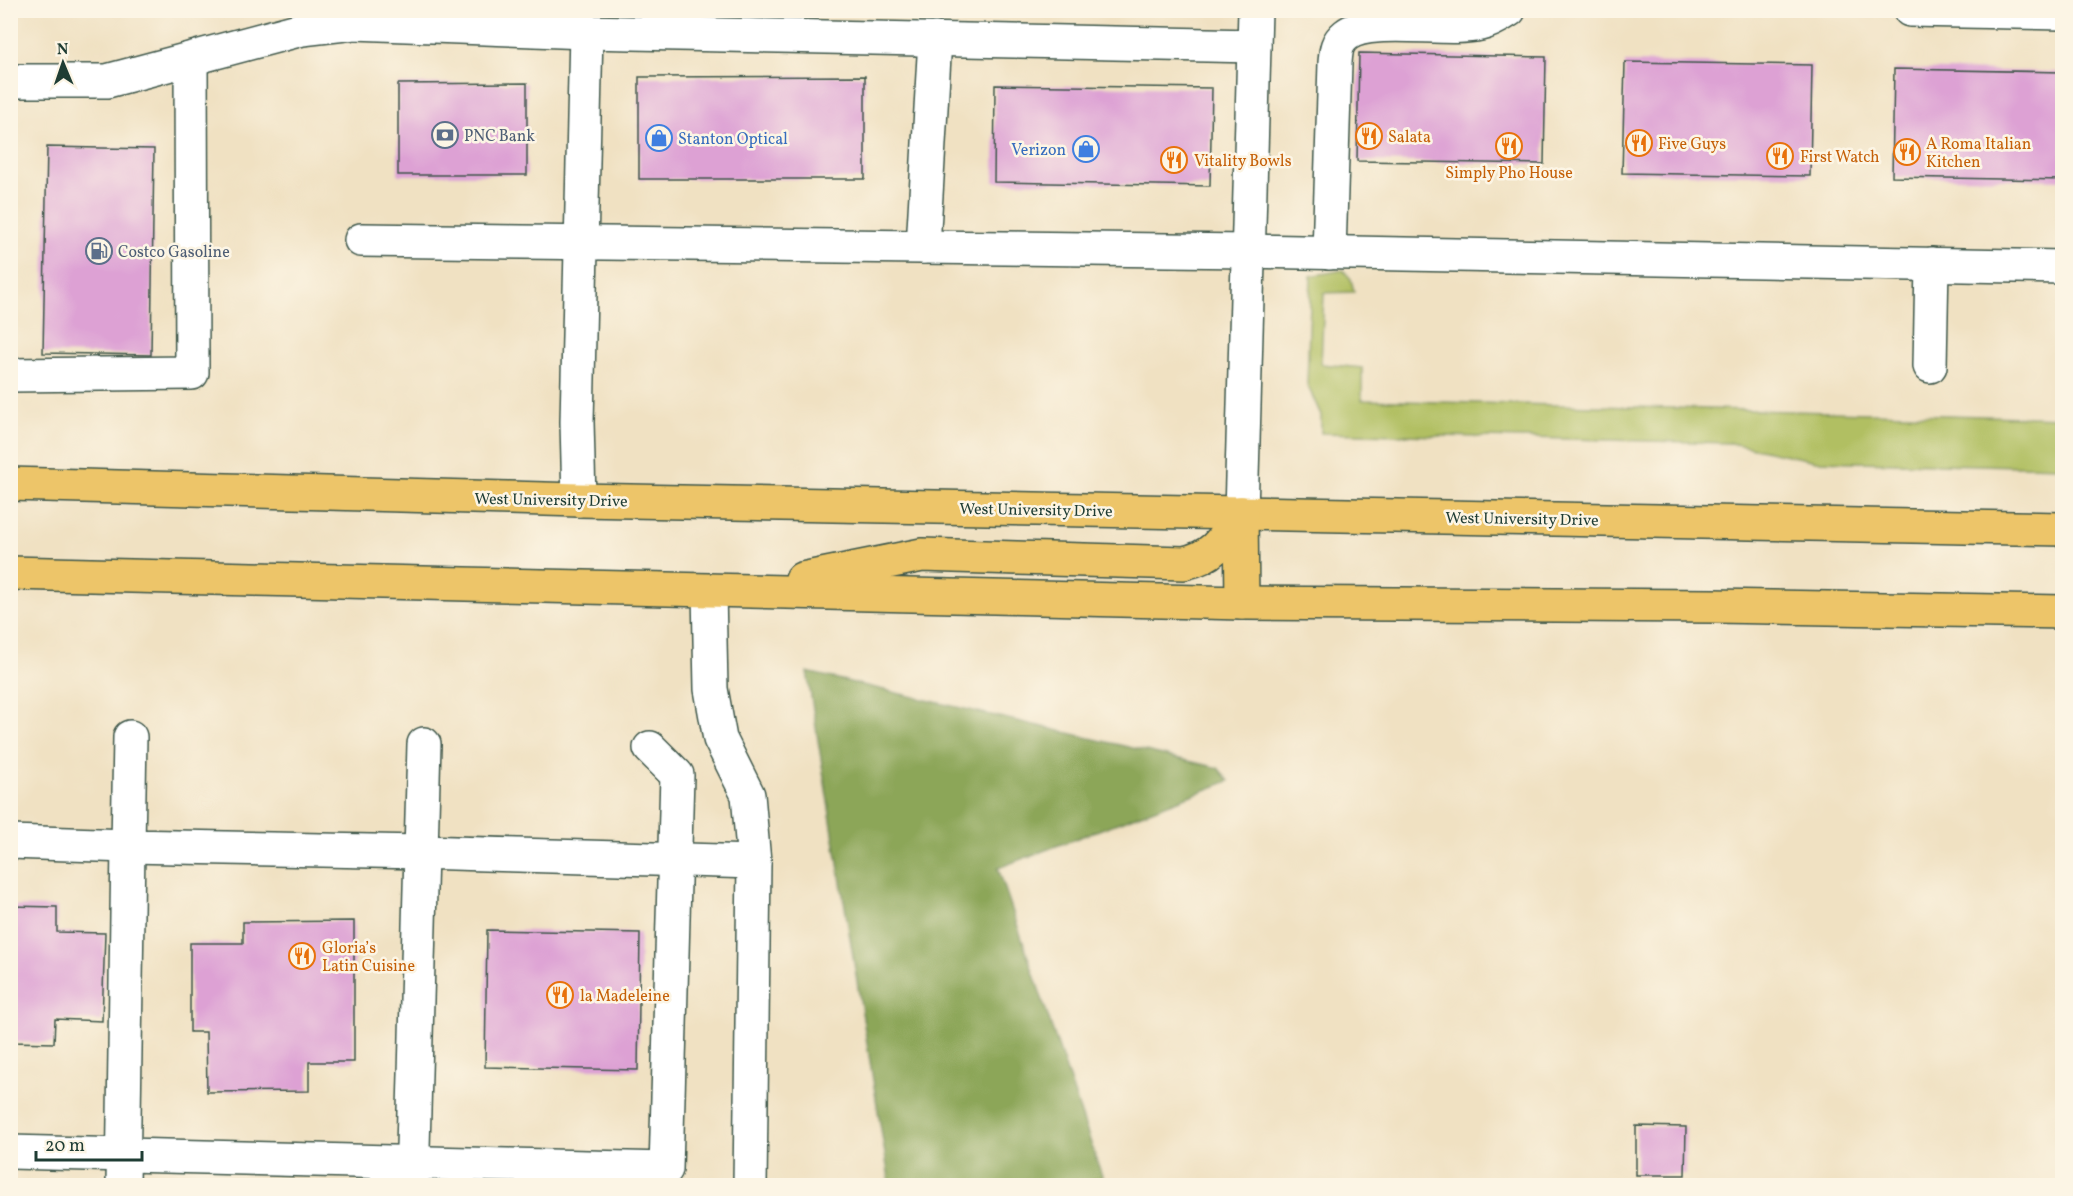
<svg xmlns="http://www.w3.org/2000/svg" width="2073" height="1196" font-family="Vollkorn,serif">
  <rect width="100%" height="100%" fill="#fcf5e5"/>
  <filter id="ink" filterUnits="userSpaceOnUse"><feTurbulence type="fractalNoise" baseFrequency=".0167" numOctaves="2"/><feDisplacementMap in="SourceGraphic" scale="12" xChannelSelector="R" yChannelSelector="G"/><feConvolveMatrix kernelMatrix="1 2 1 2 8 2 1 2 1" color-interpolation-filters="sRGB"/></filter>
  <filter id="wash" filterUnits="userSpaceOnUse"><feTurbulence type="fractalNoise" baseFrequency=".008" numOctaves="4" result="noise"/><feDisplacementMap in="SourceGraphic" scale="24" xChannelSelector="R" yChannelSelector="G"/><feGaussianBlur stdDeviation="1.35" result="paint"/><feColorMatrix in="noise" values="0 0 0 0 0 0 0 0 0 0 0 0 0 0 0 0 0 1.4 0 .05"/><feComposite in="paint" operator="in"/></filter>
  <g filter="url(#wash)">
    <rect width="100%" height="100%" fill="#f0e1c2"/>
    <polygon fill="#b1bf62" stroke="#687e4b" stroke-width="1.5" points="1343,270 1351,279 1354,292 1324,293 1321,364 1362,368 1362,400 2062,418 2062,467 1816,461 1730,443 1321,433 1321,415 1307,384 1311,276"/>
    <polygon fill="#8ca658" stroke="#567246" stroke-width="1.5" points="807,672 1218,768 1229,781 998,868 1105,1185 890,1185"/>
    <g id="blocks">
      <g fill="#dda1d4">
        <polygon points="1359,53 1546,57 1544,164 1357,161"/>
        <polygon points="1625,62 1812,65 1810,176 1622,173"/>
        <polygon points="1894,69 2062,72 2062,180 1892,177"/>
        <polygon points="865,76 865,179 639,179 639,77"/>
        <polygon points="527,83 527,175 398,175 398,84"/>
        <polygon points="995,85 1212,88 1210,186 994,182"/>
        <polygon points="47,147 154,149 151,355 43,353"/>
        <polygon points="10,906 57,907 57,932 105,933 102,1021 55,1019 54,1043 10,1042"/>
        <polygon points="354,921 354,1062 309,1062 309,1091 207,1092 206,1032 190,1032 190,943 243,943 243,922"/>
        <polygon points="487,930 640,933 638,1070 485,1067"/>
        <polygon points="1636,1126 1686,1127 1685,1175 1636,1175"/>
      </g>
    </g>
  </g>
  <g filter="url(#ink)">
    <use href="#blocks" fill-opacity="0" stroke="#3e5649" stroke-width="1.5"/>
    <g fill="none" stroke-linecap="round" stroke-linejoin="round">
      <defs>
        <g id="minor">
          <polyline points="1910,10 2062,13"/>
          <polyline points="10,81 107,81 302,29 354,23 586,32 1254,46"/>
          <polyline points="361,240 1247,251 2062,267"/>
          <polyline points="923,247 935,39"/>
          <path d="M1329,253L1335,63C1336,51 1336,43 1346,35C1369,16 1448,32 1480,24C1490,22 1500,16 1509,10"/>
          <polyline points="1930,366 1932,264"/>
          <polyline points="10,375 192,373 191,59"/>
          <polyline points="579,500 577,422 586,32"/>
          <polyline points="1241,513 1255,10"/>
          <polyline points="709,591 711,689 720,739 748,795 754,862 750,1186"/>
          <polyline points="130,737 128,846 421,852 424,744"/>
          <polyline points="10,842 128,846 123,1186"/>
          <polyline points="10,1152 666,1169 677,775 650,748"/>
          <polyline points="412,1185 421,852 754,862"/>
        </g>
        <g id="highway">
          <polyline points="10,484 579,500 2062,529"/>
          <polyline points="1241,513 1242,603"/>
          <polyline points="10,573 1242,603 1714,606 2062,612"/>
          <path d="M802,579L922,555L1184,563C1216,556 1224,538 1241,513"/>
        </g>
      </defs>
      <use href="#minor" stroke="#3e5649" stroke-width="36"/>
      <use href="#highway" stroke="#3e5649" stroke-width="36"/>
      <use href="#minor" stroke="#fff" stroke-width="33"/>
      <use href="#highway" stroke="#edc569" stroke-width="33"/>
    </g>
  </g>
  <defs>
    <symbol id="bank-ring" viewBox="-11 -11 22 22"><circle r="9.5" fill="#fcf5e5" stroke="#5c6f8a" stroke-width="1.5"/><path d="M-6-4H6V4H-6ZM0-2.3a2.3 2.3 0 1 0 0 4.6a2.3 2.3 0 1 0 0-4.6Z" fill="#5c6f8a"/></symbol>
    <symbol id="restaurant-ring" viewBox="-11 -11 22 22"><circle r="9.5" fill="#fcf5e5" stroke="#e8710a" stroke-width="1.5"/><path d="M-5-6h1v4h1v-4h1v4h1v-4h1v5L-1.5 .5V6h-2V.5L-5-1ZM5-6V6H3V1.5H1.5Q1.5-4 5-6Z" fill="#e8710a"/></symbol>
    <symbol id="shop-ring" viewBox="-11 -11 22 22"><circle r="9.5" fill="#fcf5e5" stroke="#3f7fe0" stroke-width="1.5"/><path d="M-5-2.5h2.3a2.7 3.5 0 0 1 5.4 0H5L5.5 6h-11ZM-1.5-2.5h3a1.5 2.3 0 0 0-3 0Z" fill="#3f7fe0"/></symbol>
    <symbol id="fuel-ring" viewBox="-11 -11 22 22"><circle r="9.5" fill="#fcf5e5" stroke="#5c6f8a" stroke-width="1.5"/><path d="M-5.5-6h7V0h2V4h1.3V-2.5L3-4.5l.8-.8L6-3V5H2.5V1h-1V6h-7ZM-4.2-4.7v3.2H.2V-4.7Z" fill="#5c6f8a"/></symbol>
  </defs>
  <g fill-rule="evenodd">
    <use href="#bank-ring" x="430" y="120" width="30" height="30"/>
    <use href="#restaurant-ring" x="1354" y="121" width="30" height="30"/>
    <use href="#shop-ring" x="644" y="123" width="30" height="30"/>
    <use href="#restaurant-ring" x="1624" y="128" width="30" height="30"/>
    <use href="#restaurant-ring" x="1494" y="131" width="30" height="30"/>
    <use href="#shop-ring" x="1071" y="134" width="30" height="30"/>
    <use href="#restaurant-ring" x="1892" y="137" width="30" height="30"/>
    <use href="#restaurant-ring" x="1765" y="141" width="30" height="30"/>
    <use href="#restaurant-ring" x="1159" y="145" width="30" height="30"/>
    <use href="#fuel-ring" x="84" y="236" width="30" height="30"/>
    <use href="#restaurant-ring" x="287" y="941" width="30" height="30"/>
    <use href="#restaurant-ring" x="545" y="980" width="30" height="30"/>
  </g>
  <g text-anchor="middle" stroke-width="5" stroke-linejoin="round" paint-order="stroke">
    <g font-size="16" fill="#4e5e75" stroke="#fcf5e5" text-anchor="start">
      <text x="464" y="141">PNC Bank</text>
      <text x="118" y="257">Costco Gasoline</text>
    </g>
    <g font-size="16" fill="#c56008" stroke="#fcf5e5" text-anchor="start">
      <text x="1388" y="142">Salata</text>
      <text x="1658" y="149">Five Guys</text>
      <text x="1926" y="149">A Roma Italian<tspan x="1926" dy="18">Kitchen</tspan></text>
      <text x="1800" y="162">First Watch</text>
      <text x="1194" y="166">Vitality Bowls</text>
      <text x="1509" y="178" text-anchor="middle">Simply Pho House</text>
      <text x="322" y="953">Gloria’s<tspan x="322" dy="18">Latin Cuisine</tspan></text>
      <text x="580" y="1001">la Madeleine</text>
    </g>
    <g font-size="16" fill="#366cbe" stroke="#fcf5e5" text-anchor="start">
      <text x="678" y="144">Stanton Optical</text>
      <text x="1066" y="155" text-anchor="end">Verizon</text>
    </g>
    <g font-size="16" fill="#1f3d34" stroke="#fcf5e5">
      <text transform="translate(551 499) rotate(1)" y="6">West University Drive</text>
      <text transform="translate(1036 509) rotate(1)" y="6">West University Drive</text>
      <text transform="translate(1522 518) rotate(1)" y="6">West University Drive</text>
    </g>
  </g>
  <rect width="2073" height="1196" fill="none" stroke="#fcf5e5" stroke-width="36"/>
  <g transform="translate(63 63) rotate(358)" stroke="#fcf5e5" stroke-width="4.5" paint-order="stroke">
  <path d="M0-4.5L10 22L0 15L-10 22Z" fill="#1f3d34"/>
  <text y="-9" font-size="16" font-weight="bold" text-anchor="middle" fill="#1f3d34">N</text>
  </g>
  <path d="M36 1151v9h106v-9" fill="none" stroke="#1f3d34" stroke-width="3"/>
  <text x="45" y="1151" font-size="18" fill="#1f3d34" stroke="#fcf5e5" stroke-width="4.5" paint-order="stroke">20 m</text>
</svg>
